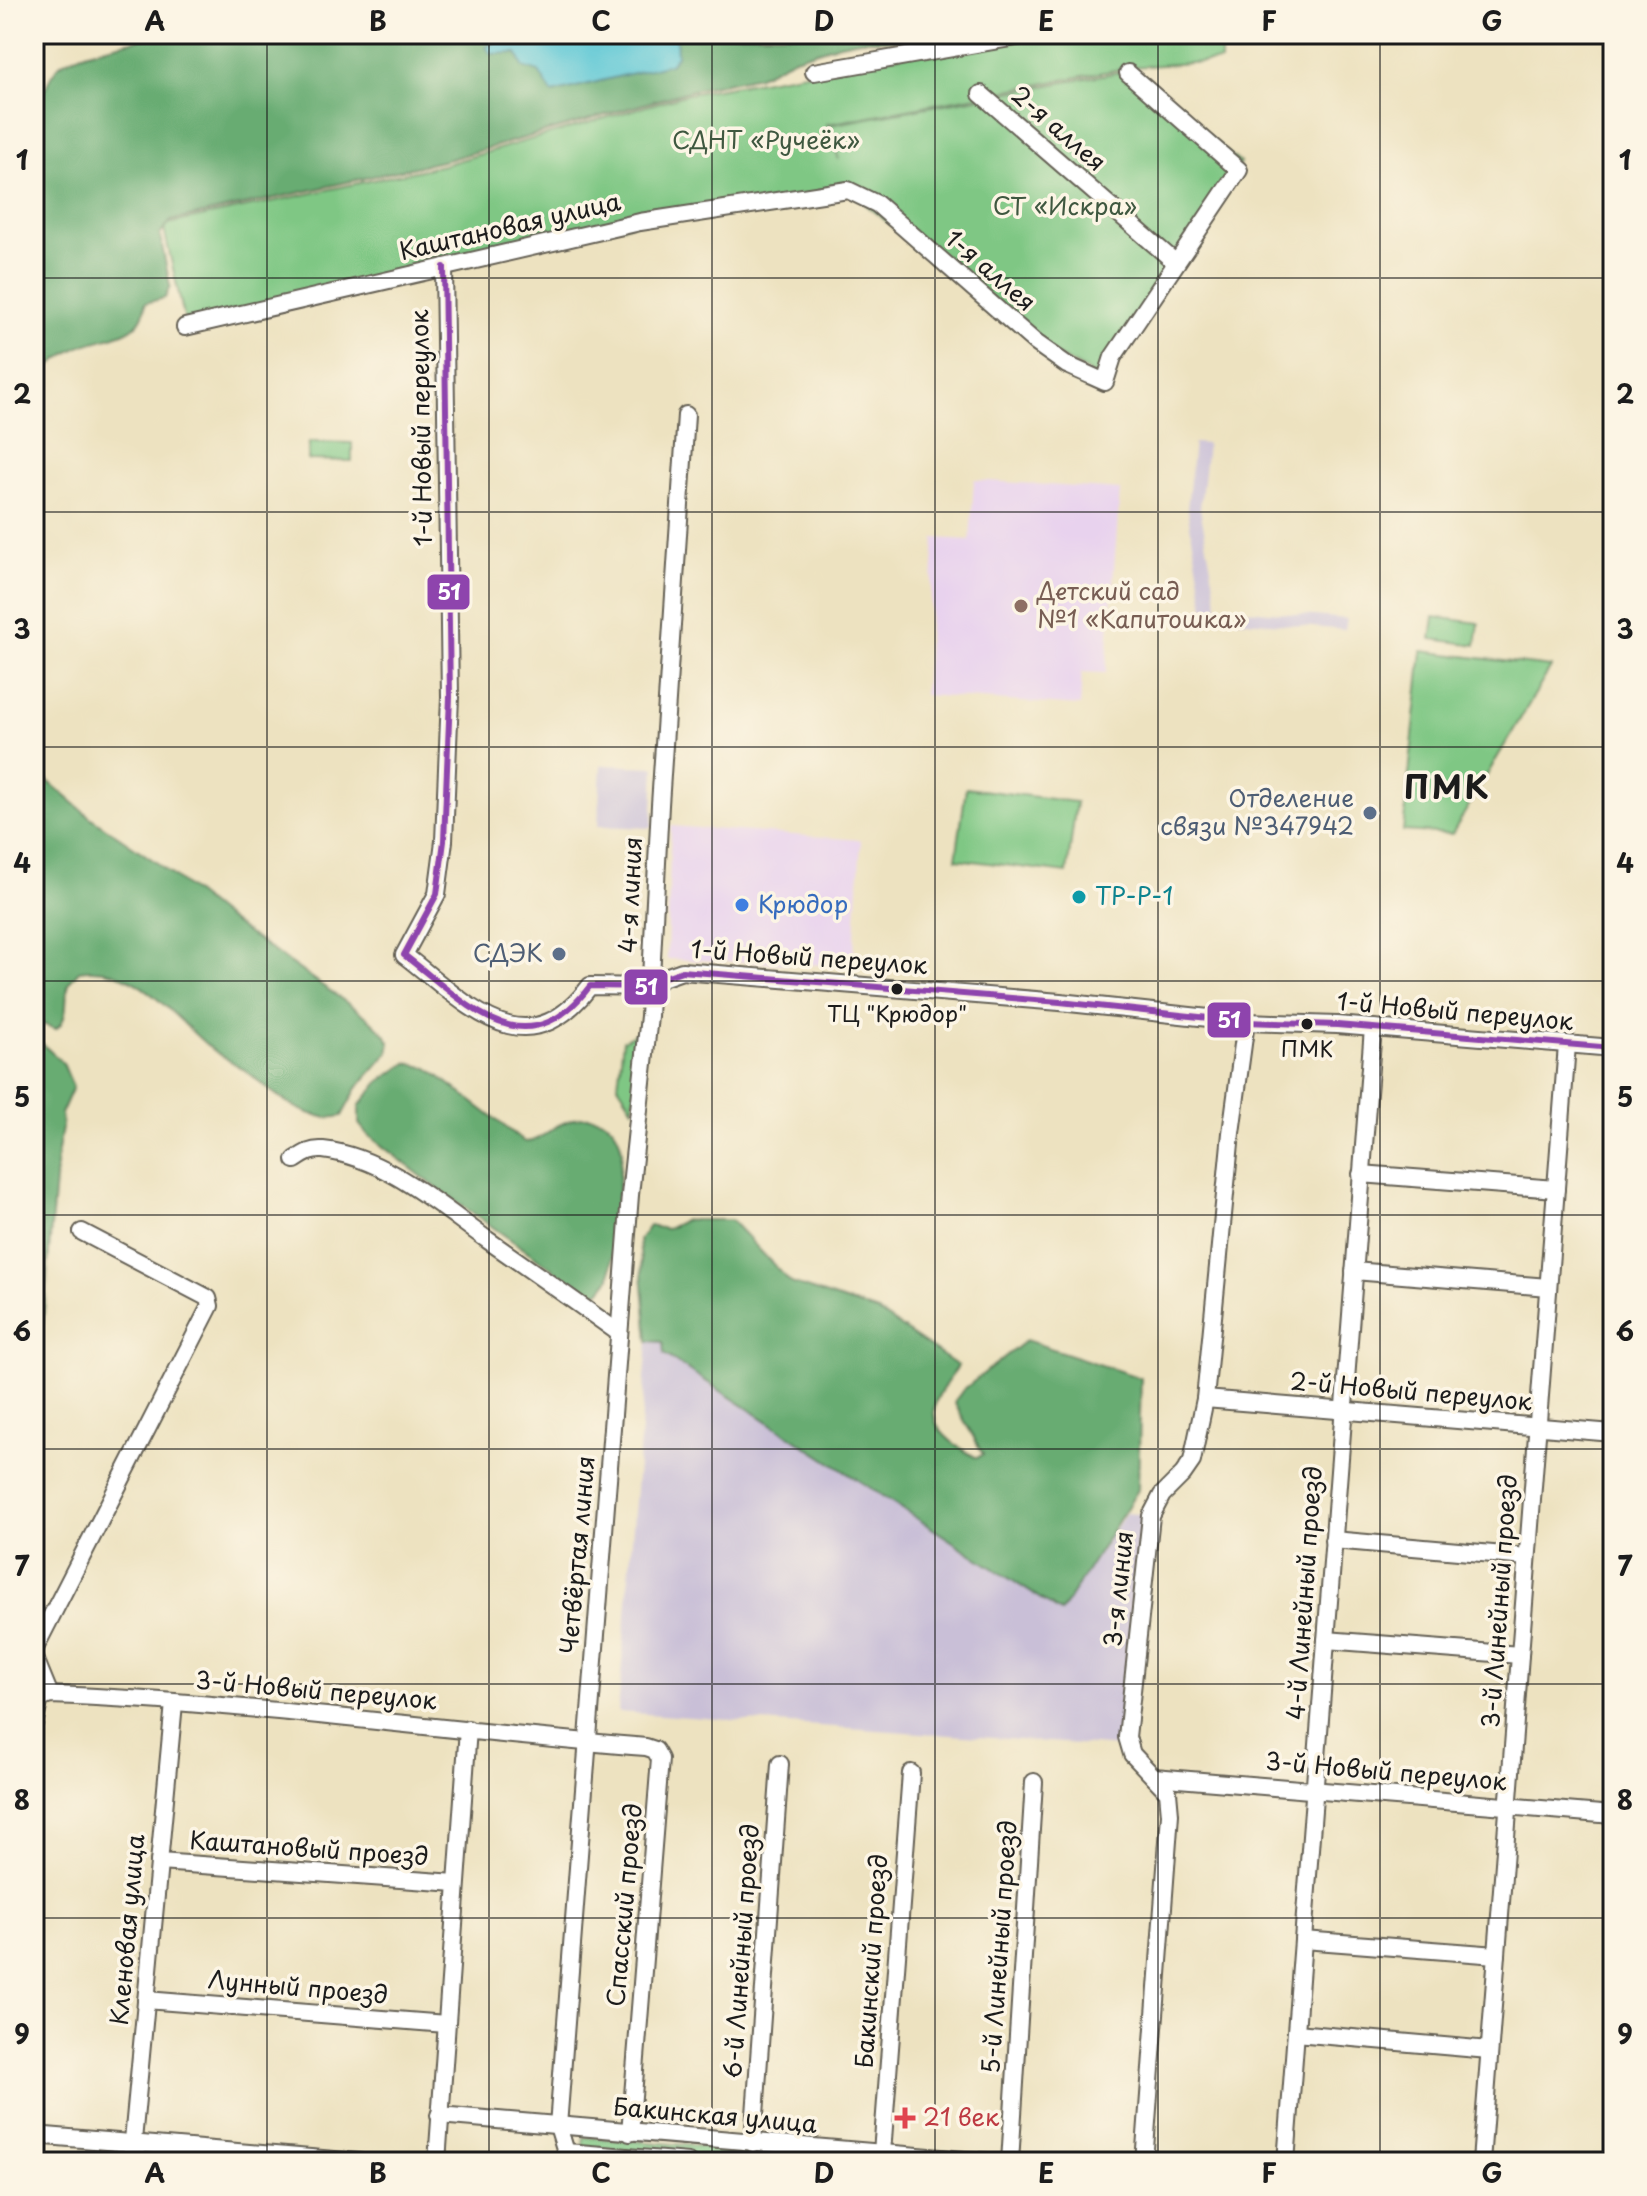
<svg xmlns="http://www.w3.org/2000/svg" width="1647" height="2196" font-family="'Playpen Sans',sans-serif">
  <rect width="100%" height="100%" fill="#fcf5e5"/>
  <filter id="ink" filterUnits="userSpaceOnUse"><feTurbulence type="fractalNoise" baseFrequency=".0125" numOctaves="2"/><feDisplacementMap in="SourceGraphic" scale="16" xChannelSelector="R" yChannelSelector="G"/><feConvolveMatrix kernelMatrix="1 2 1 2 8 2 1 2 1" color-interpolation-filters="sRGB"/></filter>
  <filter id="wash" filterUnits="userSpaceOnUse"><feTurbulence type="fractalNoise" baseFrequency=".006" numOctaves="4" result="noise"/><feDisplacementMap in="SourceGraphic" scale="32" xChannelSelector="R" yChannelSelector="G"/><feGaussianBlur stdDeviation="1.8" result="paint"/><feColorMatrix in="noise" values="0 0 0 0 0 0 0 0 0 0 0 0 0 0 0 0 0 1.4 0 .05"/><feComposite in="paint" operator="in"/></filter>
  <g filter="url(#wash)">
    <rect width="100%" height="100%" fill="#ede2c0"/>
    <g fill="#e8d2ee">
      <polygon points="974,480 1120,490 1106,673 1082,672 1080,706 924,695 935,538 970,540"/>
      <polygon points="671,826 861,840 853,966 667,959"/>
    </g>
    <g fill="#c9bfd7">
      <polygon points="1194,443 1207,444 1200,508 1219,611 1206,613 1187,509"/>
      <polygon points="1237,609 1347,619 1345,630 1236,620"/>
      <polygon points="601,765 655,767 652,828 598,826"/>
      <polygon points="648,1341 663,1342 1061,1611 1126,1513 1146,1515 1121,1747 618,1712"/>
    </g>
    <g fill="#7fc784" stroke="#4e7250" stroke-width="2">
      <polygon points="1005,34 1221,34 1221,61 1131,67 827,124 839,160 830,125 1130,70 1240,163 1104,380 1041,347 848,190 640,222 185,321 163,225 443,165 688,94 1005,37"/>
      <polygon points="309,442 352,443 352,461 308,460"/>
      <polygon points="1434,617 1479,623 1476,645 1431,639"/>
      <polygon points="1422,651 1551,667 1452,834 1403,831"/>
      <polygon points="966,788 1076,802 1067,873 956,859"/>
      <polygon points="641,1030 633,1108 618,1085 623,1040"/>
      <polygon points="584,2137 902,2162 774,2162 583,2147"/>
    </g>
    <g fill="#67ac72" stroke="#426447" stroke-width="2">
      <path d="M164,34H967L893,40H860L840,44L795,58L759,76L693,90L447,160L171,221L160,235L170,286L165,298L145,303C145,338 102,336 77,348C60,356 45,369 34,385V119C41,101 45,83 57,68C70,51 141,40 164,34Z"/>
      <path d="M34,769L90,817L156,862L223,916L367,1017L385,1034L390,1043L388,1053L357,1088L342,1116C306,1125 271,1090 244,1070C234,1063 223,1057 213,1050C172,1018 138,962 79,971C76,975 72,978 70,982C62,998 72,1015 56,1029L34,1021Z"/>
      <polygon points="34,1036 63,1063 73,1087 61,1114 62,1128 57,1157 43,1322 34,1341"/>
      <path d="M407,1063L428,1068L525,1142C540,1141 547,1131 559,1125C589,1109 617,1116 622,1151L610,1278L600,1291L592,1294L584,1291L434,1186L368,1135L359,1124V1106L380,1081Z"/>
      <path d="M685,1220H731L791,1283L878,1312L958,1366C951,1377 942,1388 937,1399C924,1428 957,1447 977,1458L983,1454L954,1402L963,1390L1026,1340L1141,1378L1138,1490L1061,1612L664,1354L663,1342L648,1341L639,1240L649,1226L667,1229Z"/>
    </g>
    <polygon fill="#5bc7d5" stroke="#3c7278" stroke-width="2" points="499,34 676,34 677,56 670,64 552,93 539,72 523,67 517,53 491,54 486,47 494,42"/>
  </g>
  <g filter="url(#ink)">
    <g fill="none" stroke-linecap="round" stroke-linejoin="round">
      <defs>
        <g id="minor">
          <polyline points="814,72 1033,34"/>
          <polyline points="981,94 1176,263"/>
          <path d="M444,267L450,697L444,841L437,894L404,955C466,1002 524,1073 590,986L651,987L662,978L682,971L1060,1002L1246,1022L1337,1025L1613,1048"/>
          <polyline points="185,327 640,222 848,190 877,204 1036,343 1067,365 1105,382 1113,357 1239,170 1128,73"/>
          <path d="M295,1160C304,1154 311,1149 323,1150C385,1157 440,1206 489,1241C532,1271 576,1302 619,1333"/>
          <polyline points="1361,1174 1556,1189"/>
          <polyline points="1354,1271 1548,1287"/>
          <polyline points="1205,1399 1613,1433"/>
          <polyline points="1333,1540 1527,1557"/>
          <polyline points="1326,1640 1520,1655"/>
          <polyline points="34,1650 210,1306 208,1298 82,1232"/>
          <polyline points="34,1656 50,1695"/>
          <path d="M34,1724L40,1699L50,1695C249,1702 447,1732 646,1747L655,1750L660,1759L630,2133"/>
          <polyline points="1154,1777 1613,1815"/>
          <polyline points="159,1862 456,1883"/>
          <polyline points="1303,1940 1497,1955"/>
          <polyline points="146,2000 446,2024"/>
          <polyline points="1296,2033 1489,2050"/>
          <polyline points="439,2115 988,2162"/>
          <polyline points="34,2135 359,2162"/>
          <polyline points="753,2143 780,1764"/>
          <polyline points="566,2152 688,2162"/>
          <polyline points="882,2153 911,1773"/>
          <polyline points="131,2162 174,1703"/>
          <polyline points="437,2162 468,1729"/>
          <polyline points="565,2162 566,2152 558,2126 630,1195 649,1016 660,805 686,415"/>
          <polyline points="1010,2162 1034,1782"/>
          <polyline points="1144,2162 1170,1814 1168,1792 1132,1754 1127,1737 1151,1516 1162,1495 1183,1474 1192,1461 1205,1399 1231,1133 1246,1022"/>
          <polyline points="1286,2162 1373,1028"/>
          <polyline points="1481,2162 1567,1045"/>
        </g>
      </defs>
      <use href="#minor" stroke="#656155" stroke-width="20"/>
      <use href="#minor" stroke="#fff" stroke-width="16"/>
      <defs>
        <path id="bus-1" d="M444,267L450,697L444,841L437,894L404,955C466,1002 524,1073 590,986L651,987L662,978L682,971L1060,1002L1246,1022L1337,1025L1613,1048"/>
      </defs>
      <use href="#bus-1" stroke="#fcf5e5" stroke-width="12"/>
      <use href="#bus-1" stroke="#8e44ad" stroke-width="6"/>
    </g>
  </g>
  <path fill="none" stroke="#1c1c1c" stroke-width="2" stroke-opacity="0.55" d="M267,34V2162M489,34V2162M712,34V2162M935,34V2162M1158,34V2162M1380,34V2162M34,278H1613M34,512H1613M34,747H1613M34,981H1613M34,1215H1613M34,1449H1613M34,1684H1613M34,1918H1613"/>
  <circle fill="#8d6e63" stroke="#fcf5e5" stroke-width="3" cx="1021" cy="606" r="8"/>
  <g fill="#5c6f8a" stroke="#fcf5e5" stroke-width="3">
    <circle cx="1370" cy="813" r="8"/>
    <circle cx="559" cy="954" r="8"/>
  </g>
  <circle fill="#0f9aa8" stroke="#fcf5e5" stroke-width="3" cx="1079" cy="897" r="8"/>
  <circle fill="#3f7fe0" stroke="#fcf5e5" stroke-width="3" cx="742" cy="905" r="8"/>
  <g fill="#1c1c1c" stroke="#fcf5e5" stroke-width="3">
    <circle cx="897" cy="989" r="7"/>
    <circle cx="1307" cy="1024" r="7"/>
  </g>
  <path fill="#e0444e" stroke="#fcf5e5" stroke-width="3" d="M901 2106h8v8h8v8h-8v8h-8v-8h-8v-8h8z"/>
  <g text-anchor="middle" stroke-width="7" stroke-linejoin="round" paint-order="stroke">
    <g font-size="22" fill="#1c1c1c" stroke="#fcf5e5">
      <text x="897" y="1022">ТЦ "Крюдор"</text>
      <text x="1307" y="1057">ПМК</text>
    </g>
    <g font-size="24" fill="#1c1c1c" stroke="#fcf5e5">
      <text transform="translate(1058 129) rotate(41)" y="8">2-я аллея</text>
      <text transform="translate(510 227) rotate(-13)" y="8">Каштановая улица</text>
      <text transform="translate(990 271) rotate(41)" y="8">1-я аллея</text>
      <text transform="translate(422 428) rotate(-91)" y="8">1-й Новый переулок</text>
      <text transform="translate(631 895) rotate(-87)" y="8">4-я линия</text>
      <text transform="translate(809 958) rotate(4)" y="8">1-й Новый переулок</text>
      <text transform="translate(1455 1012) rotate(5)" y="8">1-й Новый переулок</text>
      <text transform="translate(1411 1392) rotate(5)" y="8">2-й Новый переулок</text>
      <text transform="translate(578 1555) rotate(-85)" y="8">Четвёртая линия</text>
      <text transform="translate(1119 1589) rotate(-84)" y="8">3-я линия</text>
      <text transform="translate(1305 1593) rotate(-86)" y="8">4-й Линейный проезд</text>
      <text transform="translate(1500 1601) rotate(-86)" y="8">3-й Линейный проезд</text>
      <text transform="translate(316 1691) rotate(5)" y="8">3-й Новый переулок</text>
      <text transform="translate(1386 1772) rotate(5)" y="8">3-й Новый переулок</text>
      <text transform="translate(309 1849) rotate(4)" y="8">Каштановый проезд</text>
      <text transform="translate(625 1905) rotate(-85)" y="8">Спасский проезд</text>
      <text transform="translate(128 1930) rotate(-85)" y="8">Кленовая улица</text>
      <text transform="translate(1000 1947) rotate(-86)" y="8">5-й Линейный проезд</text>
      <text transform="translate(742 1951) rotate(-86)" y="8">6-й Линейный проезд</text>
      <text transform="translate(872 1961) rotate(-86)" y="8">Бакинский проезд</text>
      <text transform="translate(298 1988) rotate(5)" y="8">Лунный проезд</text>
      <text transform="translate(715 2116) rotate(5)" y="8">Бакинская улица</text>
    </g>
    <g font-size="24" fill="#3f5840" stroke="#fcf5e5">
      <text x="766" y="149">СДНТ «Ручеёк»</text>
      <text x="1065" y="215">СТ «Искра»</text>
    </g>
    <g font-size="24" fill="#785e54" stroke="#fcf5e5" text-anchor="start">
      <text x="1037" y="600">Детский сад<tspan x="1037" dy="28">№1 «Капитошка»</tspan></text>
    </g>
    <g font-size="24" fill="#4e5e75" stroke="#fcf5e5" text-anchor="end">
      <text x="1354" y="807">Отделение<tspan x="1354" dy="28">связи №347942</tspan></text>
      <text x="543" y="962">СДЭК</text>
    </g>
    <g font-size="24" fill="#0d838f" stroke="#fcf5e5" text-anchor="start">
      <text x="1095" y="905">ТР-Р-1</text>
    </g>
    <g font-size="24" fill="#366cbe" stroke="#fcf5e5" text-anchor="start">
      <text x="758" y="913">Крюдор</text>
    </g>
    <g font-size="24" fill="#be3a42" stroke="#fcf5e5" text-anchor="start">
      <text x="923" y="2126">21 век</text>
    </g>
    <g font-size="32" font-weight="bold" letter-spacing="2" fill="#1c1c1c" stroke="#fcf5e5">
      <text x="1447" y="799">ПМК</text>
    </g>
  </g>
  <g stroke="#fcf5e5" stroke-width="3">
    <rect x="426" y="573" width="45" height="38" rx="8" fill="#8e44ad"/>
    <rect x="623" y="968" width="46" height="38" rx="8" fill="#8e44ad"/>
    <rect x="1206" y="1001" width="46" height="38" rx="8" fill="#8e44ad"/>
  </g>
  <g font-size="22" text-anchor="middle" font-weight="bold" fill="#fff">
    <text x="449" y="600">51</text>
    <text x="646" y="995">51</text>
    <text x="1229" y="1028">51</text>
  </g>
  <rect width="1647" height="2196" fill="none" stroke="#fcf5e5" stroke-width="88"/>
  <rect x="44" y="44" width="1559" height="2108" fill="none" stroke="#1c1c1c" stroke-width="3"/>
  <g font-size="26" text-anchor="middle" font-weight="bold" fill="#1c1c1c">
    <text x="155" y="31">A</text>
    <text x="378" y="31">B</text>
    <text x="601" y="31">C</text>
    <text x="824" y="31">D</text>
    <text x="1046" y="31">E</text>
    <text x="1269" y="31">F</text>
    <text x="1492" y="31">G</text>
    <text x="22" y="170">1</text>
    <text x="1625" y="170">1</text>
    <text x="22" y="404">2</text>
    <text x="1625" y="404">2</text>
    <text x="22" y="639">3</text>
    <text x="1625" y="639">3</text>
    <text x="22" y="873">4</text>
    <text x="1625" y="873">4</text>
    <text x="22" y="1107">5</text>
    <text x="1625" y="1107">5</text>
    <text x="22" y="1341">6</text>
    <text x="1625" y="1341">6</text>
    <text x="22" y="1576">7</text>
    <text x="1625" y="1576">7</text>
    <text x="22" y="1810">8</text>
    <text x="1625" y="1810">8</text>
    <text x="22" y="2044">9</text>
    <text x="1625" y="2044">9</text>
    <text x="155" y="2183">A</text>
    <text x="378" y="2183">B</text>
    <text x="601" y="2183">C</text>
    <text x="824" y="2183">D</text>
    <text x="1046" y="2183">E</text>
    <text x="1269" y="2183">F</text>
    <text x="1492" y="2183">G</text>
  </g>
</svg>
